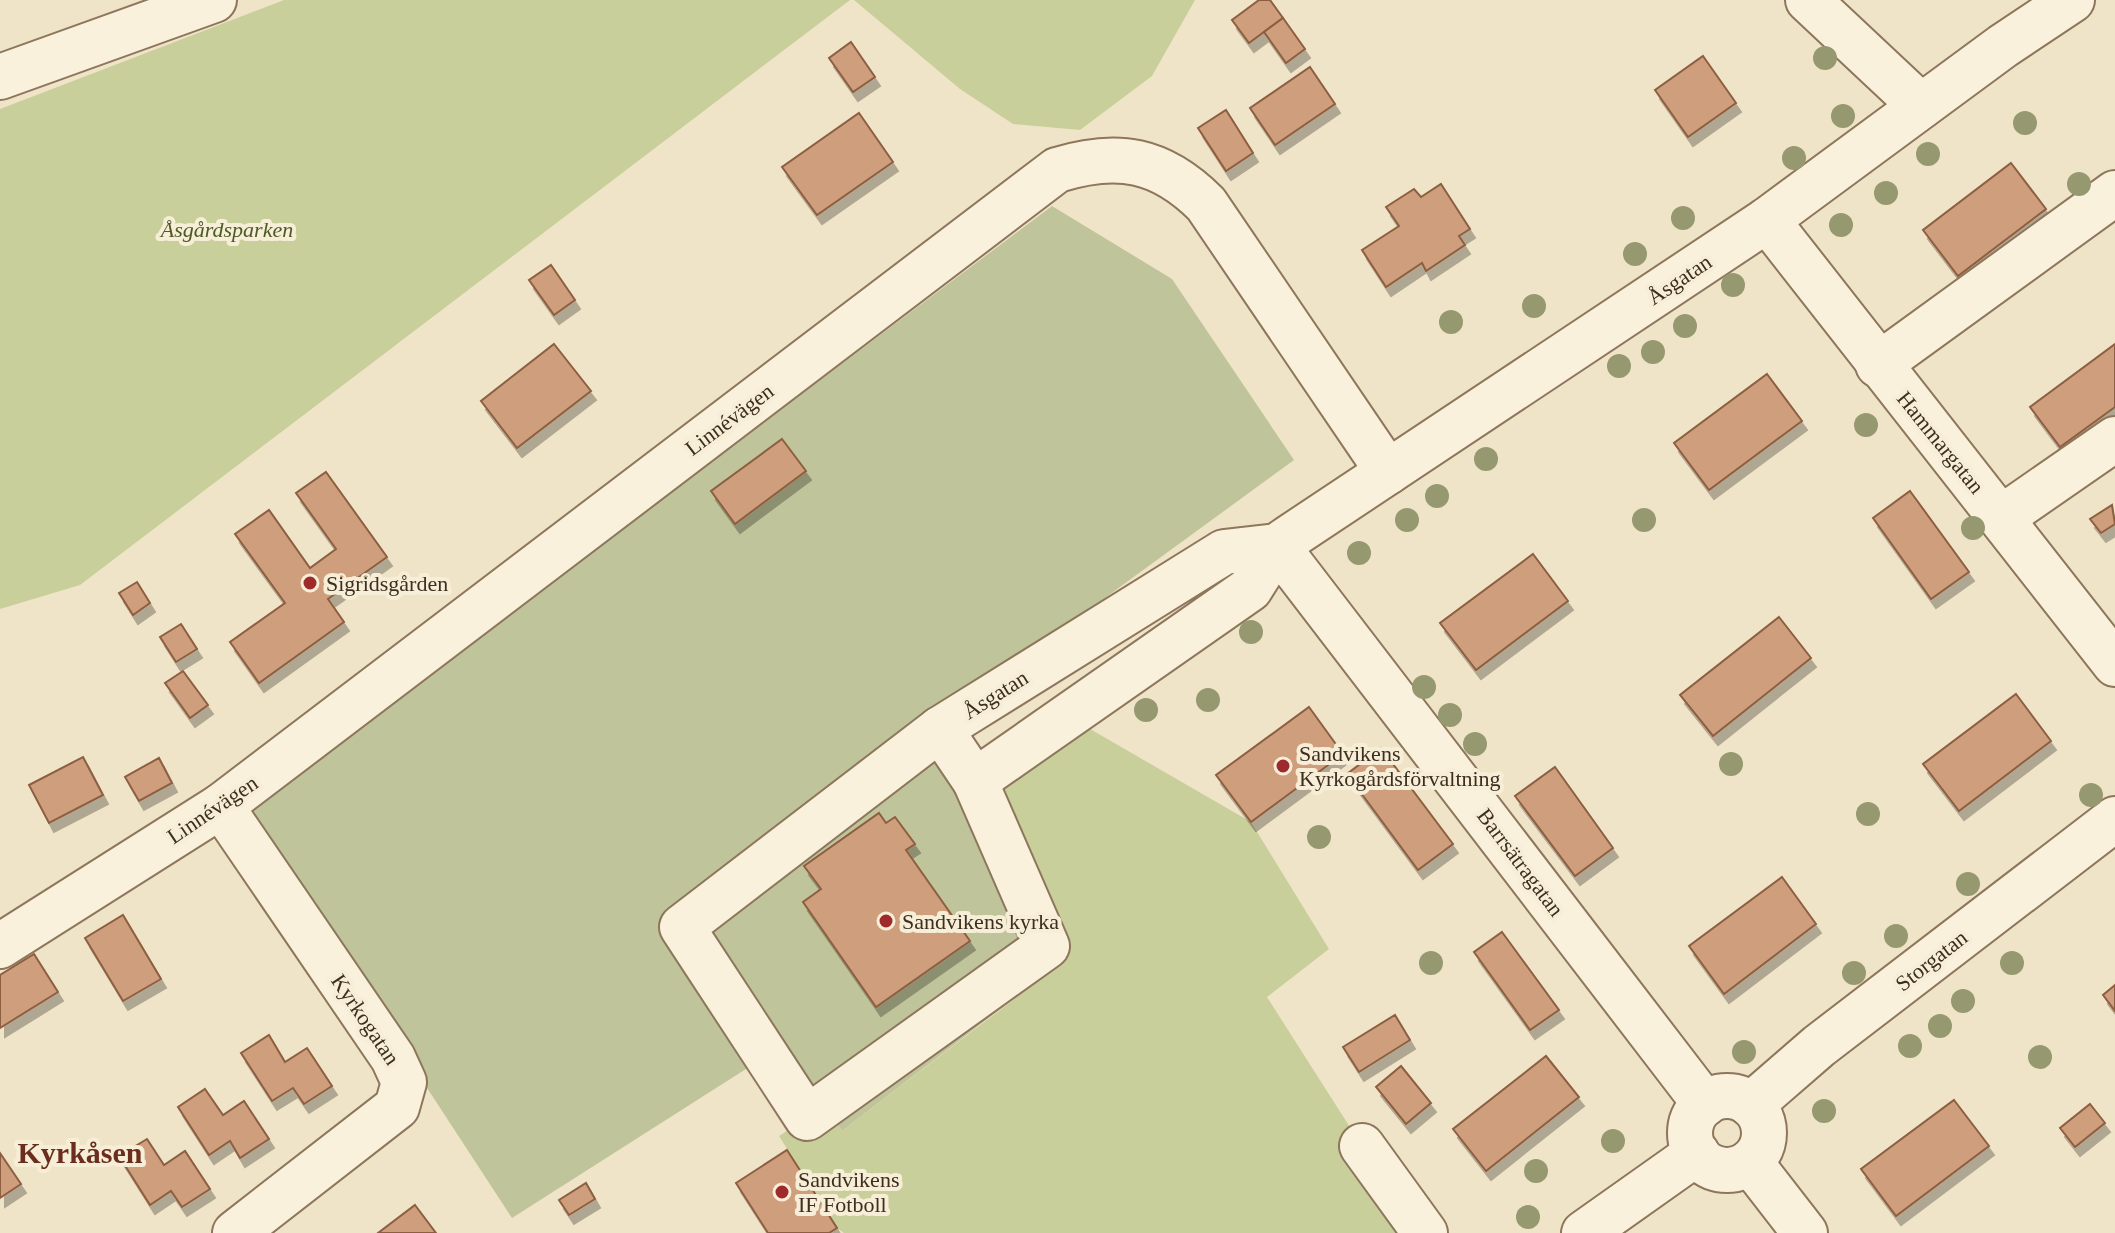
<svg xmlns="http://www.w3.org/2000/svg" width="2115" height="1233" font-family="Georgia,serif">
  <defs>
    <filter id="shadow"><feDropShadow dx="5" dy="9" stdDeviation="0" flood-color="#0004"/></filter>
  </defs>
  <rect width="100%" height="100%" fill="#f0e4c8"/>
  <g fill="#c9cf9b">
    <polygon points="284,0 850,0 80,585 0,609 0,109"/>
    <polygon points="854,0 1195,0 1152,76 1080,130 1013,124 960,89"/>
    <polygon points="1078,722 1251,822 1329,949 1267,997 1362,1146 1425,1233 844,1233 837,1228 779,1136 825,1106 842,1131 1043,977 956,798"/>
  </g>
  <polygon fill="#bfc49a" points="1052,206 1172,279 1294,460 924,730 1043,976 842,1131 785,1044 512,1218 239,800 696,473"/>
  <g fill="#cf9f7d" stroke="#8d5f41" stroke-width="2" filter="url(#shadow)">
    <polygon points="1259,0 1270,0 1283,18 1249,43 1232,20"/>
    <polygon points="1283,18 1305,49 1286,63 1264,32"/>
    <polygon points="851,42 875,77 853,92 829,58"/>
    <polygon points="1703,56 1736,103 1688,137 1655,90"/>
    <polygon points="1310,67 1335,104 1275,145 1250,108"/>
    <polygon points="1226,110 1253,153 1226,171 1198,128"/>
    <polygon points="859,113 893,162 817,215 782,167"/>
    <polygon points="2011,163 2046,209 1958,276 1923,230"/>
    <polygon points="1441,184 1470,229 1459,236 1465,245 1426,271 1422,263 1386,287 1362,250 1399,226 1386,207 1414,189 1421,197"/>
    <polygon points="551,265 575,300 554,315 529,280"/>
    <polygon points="554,344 591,391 517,448 481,401"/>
    <polygon points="2115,344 2115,407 2060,447 2030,407"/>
    <polygon points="1767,374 1802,421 1709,490 1674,443"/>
    <polygon points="782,439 806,471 735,524 711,491"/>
    <polygon points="326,472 387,557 328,599 344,622 259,683 230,642 285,603 235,534 269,510 310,568 336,549 296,493"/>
    <polygon points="1910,491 1969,572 1931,599 1873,518"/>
    <polygon points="2112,505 2115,524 2101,533 2090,519"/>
    <polygon points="1533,554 1568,601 1476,670 1440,623"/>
    <polygon points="137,582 150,603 133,615 119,593"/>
    <polygon points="1779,617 1811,658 1713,736 1680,695"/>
    <polygon points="181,624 197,649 176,662 160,637"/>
    <polygon points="183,671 208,705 190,718 165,683"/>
    <polygon points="2016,694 2051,741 1959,811 1923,764"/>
    <polygon points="1309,707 1343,754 1251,822 1216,775"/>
    <polygon points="1381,748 1453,844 1418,870 1347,774"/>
    <polygon points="83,757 103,795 49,823 29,785"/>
    <polygon points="159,758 172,783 139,801 125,777"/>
    <polygon points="1555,767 1613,848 1575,876 1515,796"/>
    <polygon points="879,813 886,823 895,817 915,844 906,850 970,941 876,1007 803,902 821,889 804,866"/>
    <polygon points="1782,877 1816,924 1724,994 1689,946"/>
    <polygon points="123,915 161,979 123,1001 85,938"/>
    <polygon points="1502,932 1559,1010 1530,1030 1474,952"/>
    <polygon points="34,954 58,992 0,1028 0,975"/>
    <polygon points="2115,985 2115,1011 2103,995"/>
    <polygon points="1395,1015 1410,1040 1359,1072 1343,1047"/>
    <polygon points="269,1035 285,1062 307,1048 332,1086 304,1104 293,1088 272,1101 241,1053"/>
    <polygon points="1546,1056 1579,1097 1486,1171 1453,1129"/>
    <polygon points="1401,1066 1431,1103 1406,1124 1376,1087"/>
    <polygon points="205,1089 223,1115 244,1101 269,1139 240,1158 230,1141 209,1155 178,1107"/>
    <polygon points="1954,1100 1989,1146 1896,1216 1861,1169"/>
    <polygon points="2090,1104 2105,1123 2075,1147 2060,1128"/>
    <polygon points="147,1139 164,1165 185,1151 210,1189 182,1207 171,1191 150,1205 119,1156"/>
    <polygon points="787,1150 837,1228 829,1233 768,1233 736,1183"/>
    <polygon points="0,1153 21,1184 0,1198"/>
    <polygon points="586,1183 595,1199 569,1215 559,1200"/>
    <polygon points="415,1205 436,1233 378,1233"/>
  </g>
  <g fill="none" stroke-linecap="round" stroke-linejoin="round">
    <defs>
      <g id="minor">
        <polyline points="1808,0 1921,106"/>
        <polyline points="0,77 214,0"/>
        <polyline points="1767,220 2115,664"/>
        <polyline points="1878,365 2115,193"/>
        <polyline points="2001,518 2115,439"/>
        <polyline points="1277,546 1250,589 975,781 940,729 1224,552 1277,546 1290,537 1767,220 2003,46 2072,0"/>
        <polyline points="1277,546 1705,1104"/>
        <polyline points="940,729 682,927 807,1118 1047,946 975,781"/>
        <polyline points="221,806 393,1058 404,1082 397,1107 235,1233"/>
        <path d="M0,946L221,806L1057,170C1118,151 1161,159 1206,204L1388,472"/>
        <circle cx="1727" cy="1133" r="37"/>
        <polyline points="1751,1105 1819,1046 2115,819"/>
        <polyline points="1362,1146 1425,1233"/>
        <polyline points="1750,1162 1805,1233"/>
        <polyline points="1584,1233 1697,1153"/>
      </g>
    </defs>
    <use href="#minor" stroke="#8d765c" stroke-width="48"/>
    <use href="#minor" stroke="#faf1dc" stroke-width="44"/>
  </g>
  <g fill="#96986f">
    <circle cx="1825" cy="58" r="12"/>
    <circle cx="1843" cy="116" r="12"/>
    <circle cx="2025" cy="123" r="12"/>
    <circle cx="1928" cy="154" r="12"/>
    <circle cx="1794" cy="158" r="12"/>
    <circle cx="2079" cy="184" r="12"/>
    <circle cx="1886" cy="193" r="12"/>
    <circle cx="1683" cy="218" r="12"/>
    <circle cx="1841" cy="225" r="12"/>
    <circle cx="1635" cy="254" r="12"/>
    <circle cx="1733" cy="285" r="12"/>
    <circle cx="1534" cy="306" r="12"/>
    <circle cx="1451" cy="322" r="12"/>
    <circle cx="1685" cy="326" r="12"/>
    <circle cx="1653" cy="352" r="12"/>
    <circle cx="1619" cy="366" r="12"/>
    <circle cx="1866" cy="425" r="12"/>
    <circle cx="1486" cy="459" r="12"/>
    <circle cx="1437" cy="496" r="12"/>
    <circle cx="1407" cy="520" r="12"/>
    <circle cx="1644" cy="520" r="12"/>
    <circle cx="1973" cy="528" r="12"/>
    <circle cx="1359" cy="553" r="12"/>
    <circle cx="1251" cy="632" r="12"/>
    <circle cx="1424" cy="687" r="12"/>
    <circle cx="1208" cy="700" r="12"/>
    <circle cx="1146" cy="710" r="12"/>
    <circle cx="1450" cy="715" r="12"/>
    <circle cx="1475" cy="744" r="12"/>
    <circle cx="1731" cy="764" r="12"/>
    <circle cx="2091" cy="795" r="12"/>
    <circle cx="1868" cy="814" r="12"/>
    <circle cx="1319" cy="837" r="12"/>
    <circle cx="1968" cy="884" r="12"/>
    <circle cx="1896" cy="936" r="12"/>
    <circle cx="1431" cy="963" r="12"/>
    <circle cx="2012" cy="963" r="12"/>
    <circle cx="1854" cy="973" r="12"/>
    <circle cx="1963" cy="1001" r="12"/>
    <circle cx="1940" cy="1026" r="12"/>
    <circle cx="1910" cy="1046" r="12"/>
    <circle cx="1744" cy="1052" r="12"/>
    <circle cx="2040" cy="1057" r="12"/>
    <circle cx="1824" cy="1111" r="12"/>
    <circle cx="1613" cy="1141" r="12"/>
    <circle cx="1536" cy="1171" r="12"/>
    <circle cx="1528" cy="1217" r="12"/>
  </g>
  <g fill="#9e2a2b" stroke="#f7eed8" stroke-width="3">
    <circle cx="310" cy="583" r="8"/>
    <circle cx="1283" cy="766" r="8"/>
    <circle cx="886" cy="921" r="8"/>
    <circle cx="782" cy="1192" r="8"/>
  </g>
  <g text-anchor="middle" stroke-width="8" stroke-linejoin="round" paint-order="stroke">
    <g font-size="22" font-style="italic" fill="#4d5a26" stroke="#f7eed8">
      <text x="227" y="237">Åsgårdsparken</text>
    </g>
    <g font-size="22" fill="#3d2e20" stroke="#f7eed8">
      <text transform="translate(1679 279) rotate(-34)" y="8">Åsgatan</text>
      <text transform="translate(729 419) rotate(-37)" y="8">Linnévägen</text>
      <text transform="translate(1941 442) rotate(51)" y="8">Hammargatan</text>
      <text transform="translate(995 694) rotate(-32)" y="8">Åsgatan</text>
      <text transform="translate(212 809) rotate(-34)" y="8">Linnévägen</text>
      <text transform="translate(1521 862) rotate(53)" y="8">Barrsätragatan</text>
      <text transform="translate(1931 960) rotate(-38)" y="8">Storgatan</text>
      <text transform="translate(366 1019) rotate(56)" y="8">Kyrkogatan</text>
    </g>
    <g font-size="22" fill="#3d2e20" stroke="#f7eed8" text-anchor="start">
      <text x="326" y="591">Sigridsgården</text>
      <text x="1299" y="761">Sandvikens<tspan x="1299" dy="25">Kyrkogårdsförvaltning</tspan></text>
      <text x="902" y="929">Sandvikens kyrka</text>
      <text x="798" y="1187">Sandvikens<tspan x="798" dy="25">IF Fotboll</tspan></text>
    </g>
    <g font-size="30" font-weight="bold" fill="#6b2e1e" stroke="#f7eed8">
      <text x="80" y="1163">Kyrkåsen</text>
    </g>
  </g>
</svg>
